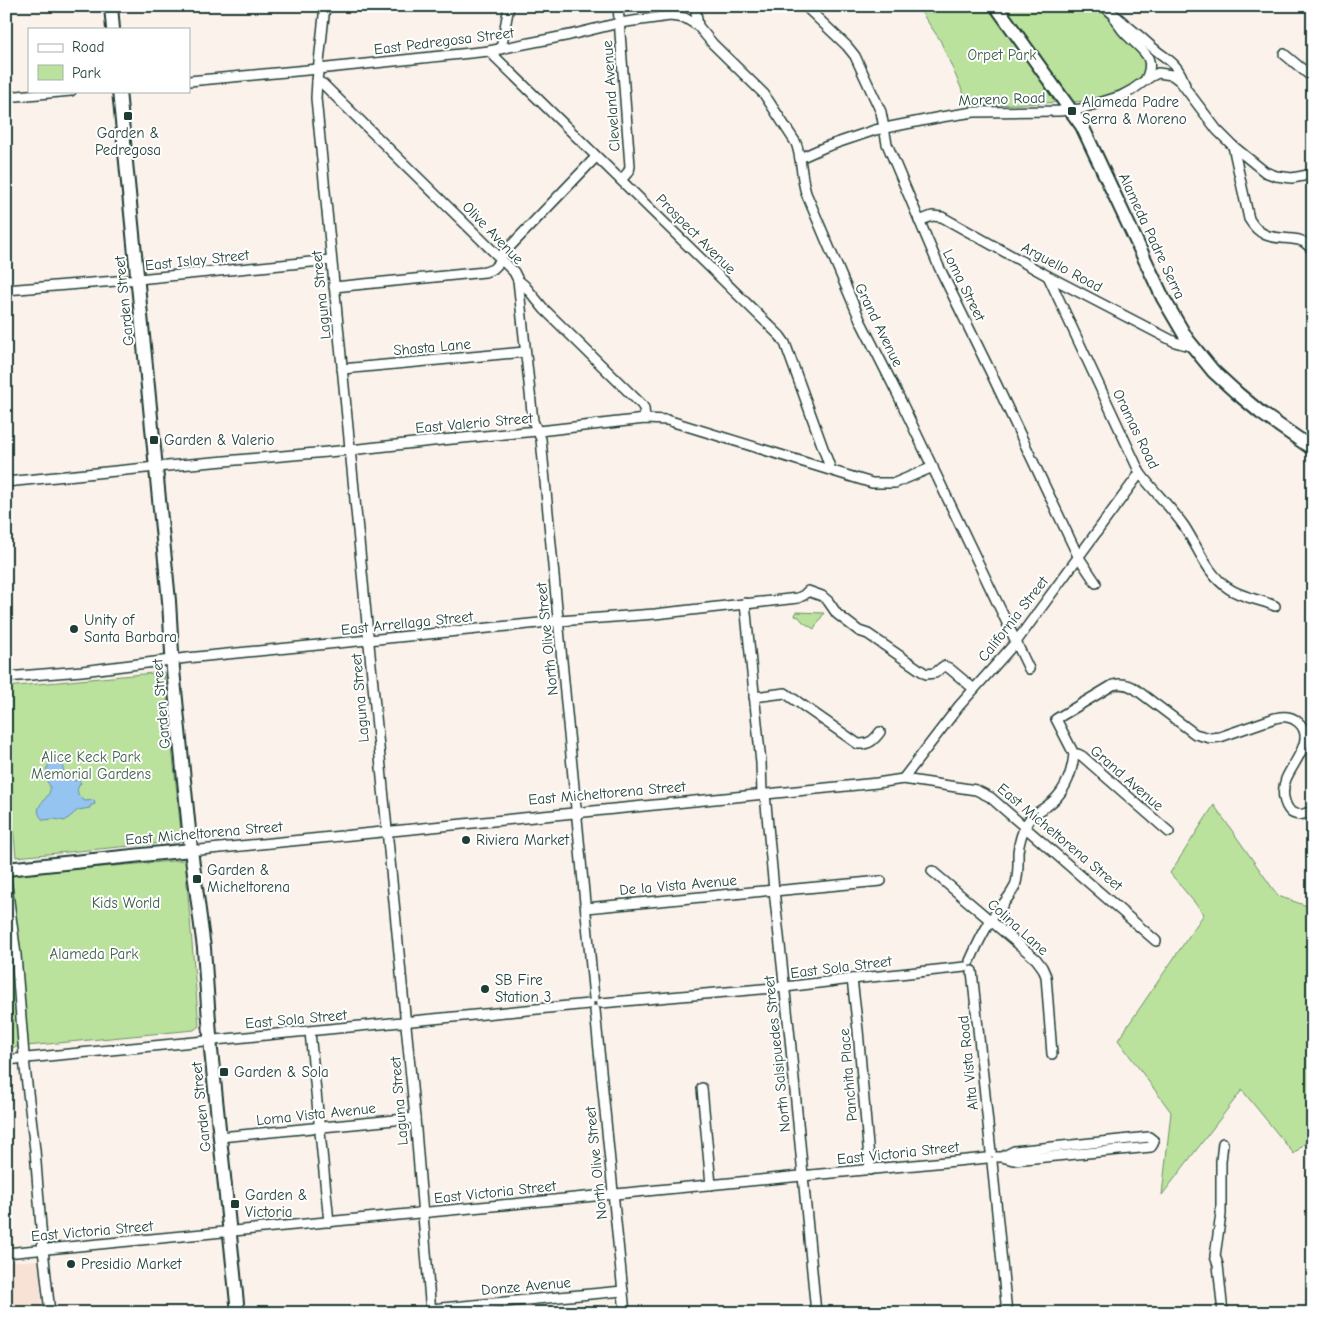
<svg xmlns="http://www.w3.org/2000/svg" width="1319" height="1319" font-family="'Comic Neue',sans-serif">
  <rect width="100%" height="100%" fill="#fcf2ec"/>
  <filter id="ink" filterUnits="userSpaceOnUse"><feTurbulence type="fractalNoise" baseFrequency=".02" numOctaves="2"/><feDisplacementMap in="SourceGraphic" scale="10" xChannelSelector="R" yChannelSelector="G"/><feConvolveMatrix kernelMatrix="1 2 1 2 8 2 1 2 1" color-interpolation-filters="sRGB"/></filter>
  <g filter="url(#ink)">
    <polygon fill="#f8e2d6" points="39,1260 42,1313 6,1313 6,1262"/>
    <g fill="#bae29d" stroke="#6c9068">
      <polygon points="917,6 1098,6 1123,37 1140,53 1146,62 1144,72 1134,84 1111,94 1090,101 969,106 940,40"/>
      <polygon points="796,612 824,613 814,629 803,622 799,617 795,616"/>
      <polygon points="164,672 182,841 16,857 6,755 6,687"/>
      <polygon points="1214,805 1278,896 1313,908 1313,1135 1294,1154 1242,1090 1162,1195 1171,1112 1118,1040 1204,914 1170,873"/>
      <polygon points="185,860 199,1026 194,1030 6,1048 6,875"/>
    </g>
    <path fill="#94c4ef" stroke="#658ea4" d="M56,755L58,756H63C61,768 64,778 76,781L78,779L81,783C75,789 77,797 85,801L94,800L95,804L90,806V808L78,810L65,821L54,819L43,820C30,806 48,801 50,790C51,785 47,783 46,779C44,770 51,760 56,755Z"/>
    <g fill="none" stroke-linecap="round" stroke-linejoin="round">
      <defs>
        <g id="street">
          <polyline points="325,6 317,81 323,84 502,260 514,272 518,280 525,286 544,309 641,404 644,408 645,419"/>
          <polyline points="618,6 630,166 629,171 621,180"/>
          <path d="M695,6L698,26L713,44L764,94L796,143C802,159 801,177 806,193L861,322L897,393L1029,669"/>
          <polyline points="805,6 847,46 855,56 881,112 887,144 939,267 992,375 1078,556 1096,583"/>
          <path d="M1104,6C1111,13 1118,17 1125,24C1134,31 1143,39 1152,47C1168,61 1178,62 1185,85"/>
          <path d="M1115,19C1119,26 1124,33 1130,38C1144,52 1156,58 1146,79"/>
          <polyline points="501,49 509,6"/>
          <polyline points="489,51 780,336 785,343 831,470"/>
          <polyline points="1284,54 1313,78"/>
          <polyline points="189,81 318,69 489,51 570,35 619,23 670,16 685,18 698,26"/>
          <polyline points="317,81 316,98 415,1118 431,1313"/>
          <polyline points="6,97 71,91"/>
          <path d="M1233,146L1249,219C1263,242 1277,236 1299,240L1304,242L1313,250"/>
          <polyline points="800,158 825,147 875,130 941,117 974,112 1059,111 1080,109 1121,96 1132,90 1150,77 1158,73 1172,75 1180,81 1217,130 1233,146 1265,172 1276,176 1292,178 1303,176 1313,173"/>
          <polyline points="919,221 932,216 942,217 1048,276 1175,342 1193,347"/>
          <polyline points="500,257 596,157"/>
          <path d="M1048,276L1140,473C1154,492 1171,507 1184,526C1198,547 1207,574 1228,588C1242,598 1260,599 1275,606"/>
          <polyline points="518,280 533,421 541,439 594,998"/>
          <polyline points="334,287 485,272 493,269 502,260"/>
          <polyline points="6,290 128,280 331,260"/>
          <polyline points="342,369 525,352"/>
          <polyline points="6,482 156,467 350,450 442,440 548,430 645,419 667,420 872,483 895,483 933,467"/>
          <polyline points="745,603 761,763 762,794"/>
          <polyline points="6,677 82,671 187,658 559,621 655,614 798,598 804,595 808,591 822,596 828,601 837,614 859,631 868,634 926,674 935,673 941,668 944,666 949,668 974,689"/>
          <path d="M754,697L785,693L858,744C869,745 874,740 880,732"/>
          <polyline points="903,779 959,706 1016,642 1140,473"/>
          <polyline points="765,794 774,890 790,1038 816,1313"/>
          <path d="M1169,832L1082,756L1078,754H1074L1056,719L1113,685C1121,683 1127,684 1134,688L1195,734L1210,738L1220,737L1275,718C1284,716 1291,716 1298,722C1317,738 1293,762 1286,779C1284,784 1283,792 1284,798C1285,803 1287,808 1291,812C1298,817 1305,814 1313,810"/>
          <polyline points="191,850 200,850 877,783 903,779 976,790 990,797 1156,941"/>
          <polyline points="932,871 1036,959 1042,967 1046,976 1052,1054"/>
          <polyline points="6,878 16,955 25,1068 35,1150 42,1240 50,1313"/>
          <polyline points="774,891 881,881"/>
          <polyline points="586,908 774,890"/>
          <path d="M970,961C977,945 985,928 995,914C1002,905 1010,897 1015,886C1019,875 1018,864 1018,852C1019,843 1022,832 1027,823C1031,815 1040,811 1047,806C1064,794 1072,774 1074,754"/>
          <polyline points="972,971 991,1152"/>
          <polyline points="852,979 858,1030 870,1170"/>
          <polyline points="601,1003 785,987 852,979 965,967"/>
          <polyline points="595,1010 625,1313"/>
          <polyline points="310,1032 329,1222"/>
          <polyline points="6,1060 589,1004"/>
          <polyline points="702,1088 711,1185"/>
          <polyline points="220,1137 415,1118"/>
          <polyline points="997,1157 1002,1157 1013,1160 1151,1147 1153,1144 1154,1141 1149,1137 1014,1151 1002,1157"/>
          <polyline points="992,1162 1007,1313"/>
          <polyline points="6,1253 987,1158"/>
          <polyline points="431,1309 623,1291"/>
          <polyline points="1223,1313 1218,1265 1215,1256 1221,1214 1221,1161 1223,1143"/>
        </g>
        <g id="secondary">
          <polyline points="111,6 113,29"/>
          <polyline points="996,6 1082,126 1163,298 1187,339 1213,371 1237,393 1261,413 1313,449"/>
          <polyline points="119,91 169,601 173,670 191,850 204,948 211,1050 238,1313"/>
          <polyline points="6,869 191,850"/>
        </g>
      </defs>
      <use href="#street" stroke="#1f3d34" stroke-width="12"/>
      <use href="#secondary" stroke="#1f3d34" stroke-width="16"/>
      <use href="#street" stroke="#fff" stroke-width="9"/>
      <use href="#secondary" stroke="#fff" stroke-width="12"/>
    </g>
  </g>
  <g fill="#1f3d34" stroke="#fff" stroke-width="2">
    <rect x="1067" y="106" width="10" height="10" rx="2.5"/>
    <rect x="123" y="111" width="10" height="10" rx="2.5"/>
    <rect x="149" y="435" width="10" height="10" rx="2.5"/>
    <circle cx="74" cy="629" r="5"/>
    <circle cx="466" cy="840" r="5"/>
    <rect x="192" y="874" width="10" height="10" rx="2.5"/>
    <circle cx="485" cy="989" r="5"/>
    <rect x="219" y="1067" width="10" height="10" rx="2.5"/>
    <rect x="230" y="1199" width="10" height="10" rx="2.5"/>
    <circle cx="71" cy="1264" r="5"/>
  </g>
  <g text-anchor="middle" stroke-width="4" stroke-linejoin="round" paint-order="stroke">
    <g font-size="15" fill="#1f3d34" stroke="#fff">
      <text transform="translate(444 41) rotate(-7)" y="5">East Pedregosa Street</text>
      <text transform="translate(611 96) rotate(-94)" y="5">Cleveland Avenue</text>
      <text transform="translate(1002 99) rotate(-2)" y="5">Moreno Road</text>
      <text transform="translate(493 233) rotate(46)" y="5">Olive Avenue</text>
      <text transform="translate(696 234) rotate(45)" y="5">Prospect Avenue</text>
      <text transform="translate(1152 236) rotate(65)" y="5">Alameda Padre Serra</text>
      <text transform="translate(197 260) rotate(-6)" y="5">East Islay Street</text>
      <text transform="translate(1062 267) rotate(28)" y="5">Arguello Road</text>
      <text transform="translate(964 285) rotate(64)" y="5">Loma Street</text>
      <text transform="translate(321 295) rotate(-96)" y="5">Laguna Street</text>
      <text transform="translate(124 301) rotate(-96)" y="5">Garden Street</text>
      <text transform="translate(879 325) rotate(64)" y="5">Grand Avenue</text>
      <text transform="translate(432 347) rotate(-5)" y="5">Shasta Lane</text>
      <text transform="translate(474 423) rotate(-5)" y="5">East Valerio Street</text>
      <text transform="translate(1136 429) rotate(64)" y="5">Oramas Road</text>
      <text transform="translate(1013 619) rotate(-52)" y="5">California Street</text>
      <text transform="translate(407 623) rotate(-6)" y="5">East Arrellaga Street</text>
      <text transform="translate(547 639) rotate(-96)" y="5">North Olive Street</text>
      <text transform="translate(360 698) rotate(-95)" y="5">Laguna Street</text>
      <text transform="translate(161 704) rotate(-95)" y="5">Garden Street</text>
      <text transform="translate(1127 778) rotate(41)" y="5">Grand Avenue</text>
      <text transform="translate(607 793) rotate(-5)" y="5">East Micheltorena Street</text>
      <text transform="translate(204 833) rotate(-5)" y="5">East Micheltorena Street</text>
      <text transform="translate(1060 837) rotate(40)" y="5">East Micheltorena Street</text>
      <text transform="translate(678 885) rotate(-5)" y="5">De la Vista Avenue</text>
      <text transform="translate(1018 927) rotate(42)" y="5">Colina Lane</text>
      <text transform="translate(841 967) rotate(-7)" y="5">East Sola Street</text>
      <text transform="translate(296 1019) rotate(-5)" y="5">East Sola Street</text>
      <text transform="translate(777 1054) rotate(-96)" y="5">North Salsipuedes Street</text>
      <text transform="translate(968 1063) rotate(-96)" y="5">Alta Vista Road</text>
      <text transform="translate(848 1075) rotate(-95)" y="5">Panchita Place</text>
      <text transform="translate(399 1101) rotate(-95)" y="5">Laguna Street</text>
      <text transform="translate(201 1107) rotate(-96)" y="5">Garden Street</text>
      <text transform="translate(316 1114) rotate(-6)" y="5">Loma Vista Avenue</text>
      <text transform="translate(898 1153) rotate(-6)" y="5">East Victoria Street</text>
      <text transform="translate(596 1163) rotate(-96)" y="5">North Olive Street</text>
      <text transform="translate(495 1192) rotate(-6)" y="5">East Victoria Street</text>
      <text transform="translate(92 1231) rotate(-5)" y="5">East Victoria Street</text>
      <text transform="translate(526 1286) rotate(-5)" y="5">Donze Avenue</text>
    </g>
    <g font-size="15" fill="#3e5e49" stroke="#fff">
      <text x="1002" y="60">Orpet Park</text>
      <text x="91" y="762">Alice Keck Park<tspan x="91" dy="17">Memorial Gardens</tspan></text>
      <text x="126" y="908">Kids World</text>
      <text x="94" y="959">Alameda Park</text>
    </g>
    <g font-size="15" fill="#1f3d34" stroke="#fff" text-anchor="start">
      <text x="1082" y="107">Alameda Padre<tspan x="1082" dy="17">Serra &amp; Moreno</tspan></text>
      <text x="128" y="138" text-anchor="middle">Garden &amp;<tspan x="128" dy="17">Pedregosa</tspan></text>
      <text x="164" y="445">Garden &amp; Valerio</text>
      <text x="84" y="625">Unity of<tspan x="84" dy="17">Santa Barbara</tspan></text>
      <text x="476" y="845">Riviera Market</text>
      <text x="207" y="875">Garden &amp;<tspan x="207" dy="17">Micheltorena</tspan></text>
      <text x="495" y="985">SB Fire<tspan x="495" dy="17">Station 3</tspan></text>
      <text x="234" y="1077">Garden &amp; Sola</text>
      <text x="245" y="1200">Garden &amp;<tspan x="245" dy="17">Victoria</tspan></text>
      <text x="81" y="1269">Presidio Market</text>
    </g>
  </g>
  <rect width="1319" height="1319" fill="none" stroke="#fff" stroke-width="25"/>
  <rect x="12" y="12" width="1294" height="1294" fill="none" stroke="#1f3d34" stroke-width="2" filter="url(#ink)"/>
  <rect x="28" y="28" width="162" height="65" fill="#ffffff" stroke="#a5b1ae"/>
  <rect x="38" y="44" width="25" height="8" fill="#ffffff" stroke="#a5b1ae"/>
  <text x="72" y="52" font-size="15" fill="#1f3d34">Road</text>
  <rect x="38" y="65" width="25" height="15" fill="#bae29d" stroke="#a5b1ae"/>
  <text x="72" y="78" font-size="15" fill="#1f3d34">Park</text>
</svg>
